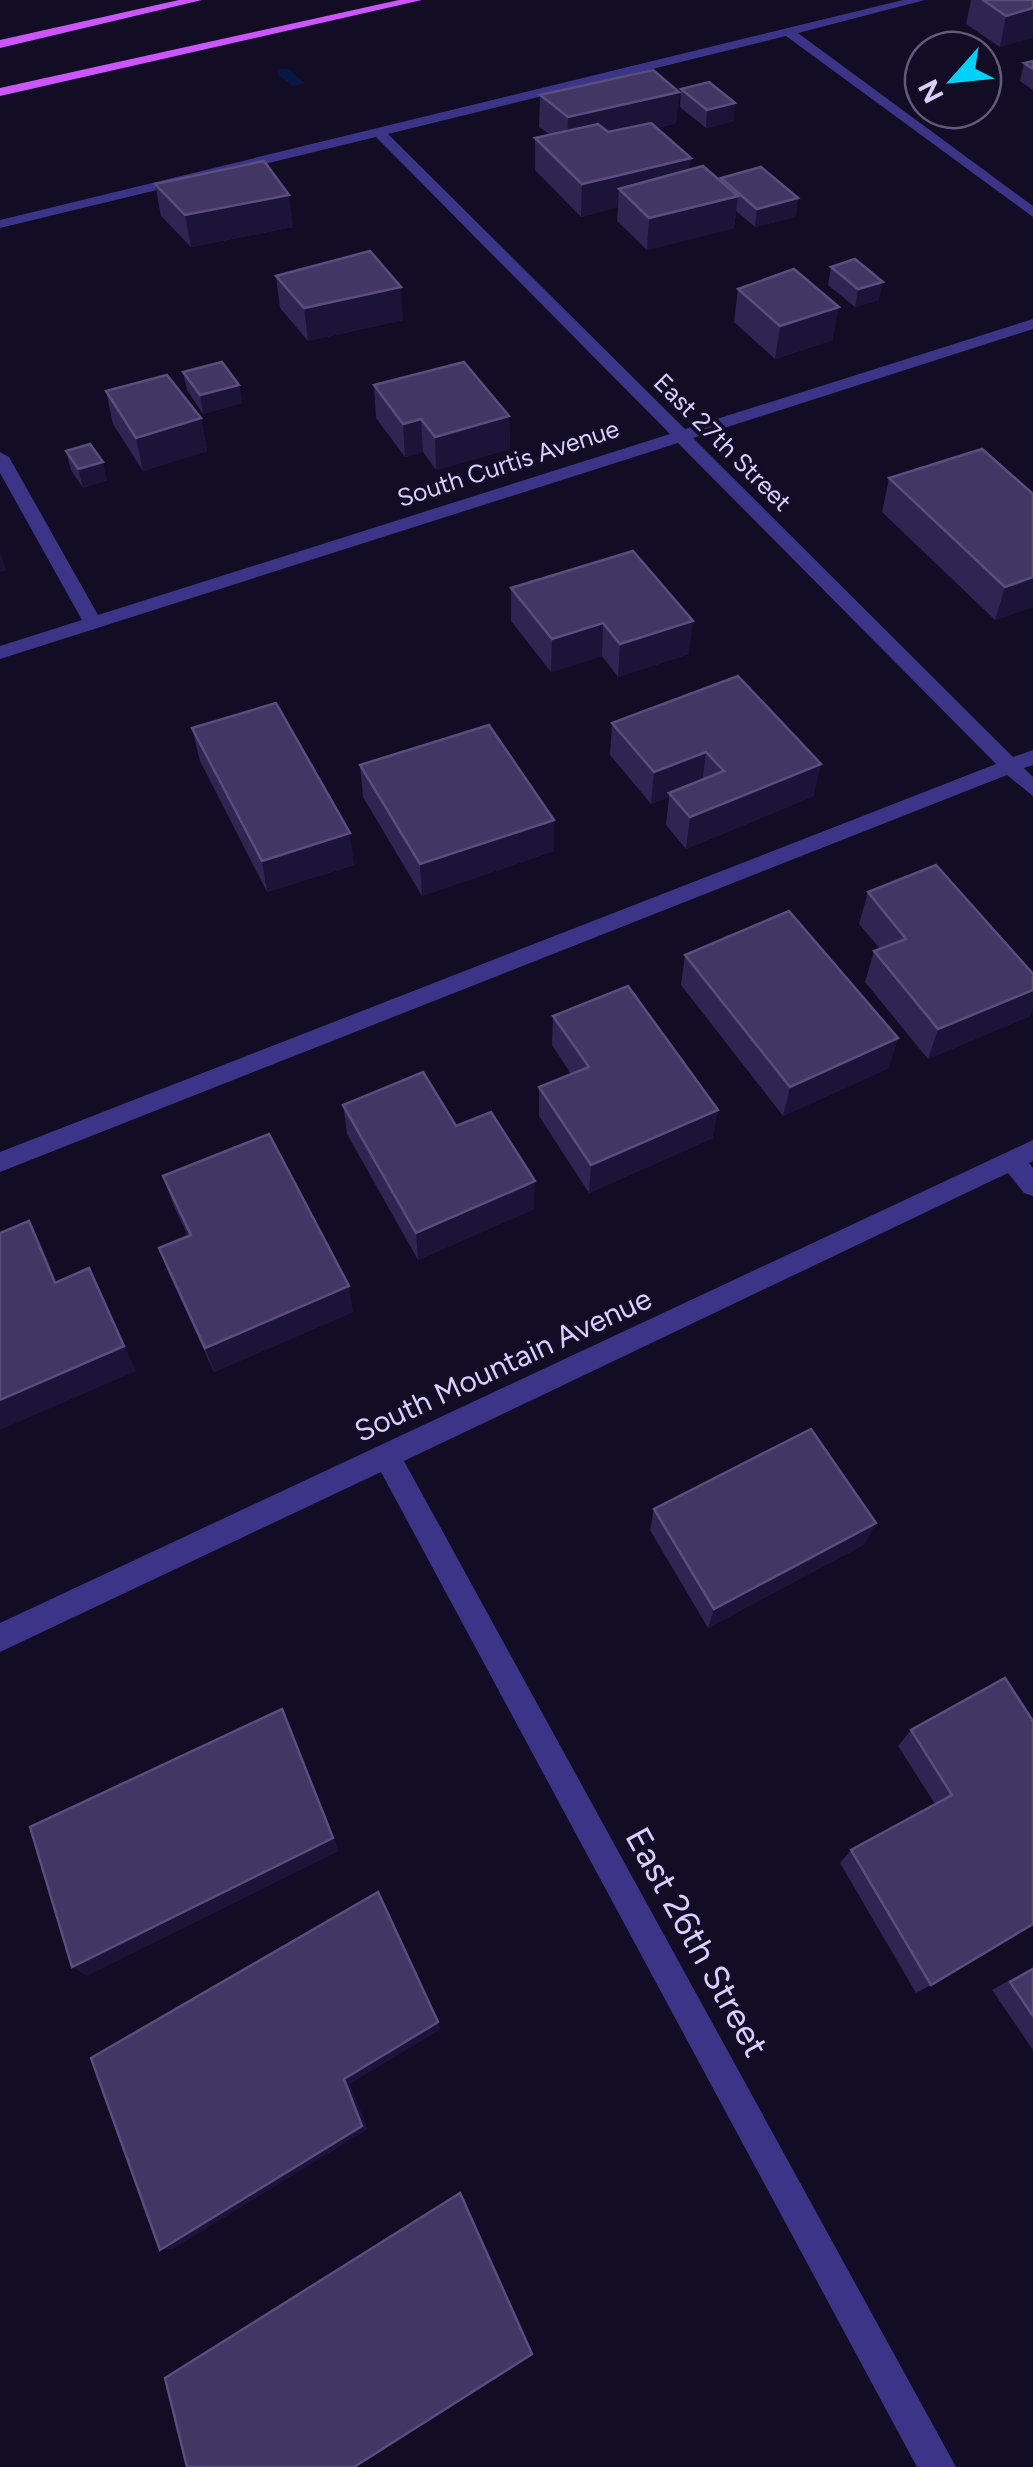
<svg xmlns="http://www.w3.org/2000/svg" width="1033" height="2467" font-family="Figtree,sans-serif">
  <rect width="100%" height="100%" fill="#120c24"/>
  <g fill="none" stroke-linecap="round" stroke-linejoin="round">
    <polygon fill="#061843" fill-rule="evenodd" points="278,69 288,69 305,83 293,86 278,75"/>
    <g fill="#3c3486" fill-rule="evenodd">
      <polygon points="903,0 925,0 798,33 1033,206 1033,217 786,36 388,134 685,429 1033,319 1033,329 693,438 1013,757 1033,750 1033,765 1024,768 1033,777 1033,796 1007,775 0,1172 0,1152 996,764 678,443 0,659 0,646 82,620 0,473 0,452 9,457 98,615 670,434 376,137 0,228 0,220"/>
      <polygon points="1033,1140 1033,1161 1029,1163 1033,1168 1033,1196 1024,1193 1008,1173 404,1461 956,2467 917,2467 381,1472 0,1652 0,1623"/>
    </g>
    <g fill="#cb56ff" fill-rule="evenodd">
      <polygon points="179,0 202,0 0,48 0,40"/>
      <polygon points="399,0 422,0 0,96 0,88"/>
    </g>
  </g>
  <g fill="#302453">
    <polygon points="971,0 1033,0 1033,37 1000,47 966,24"/>
    <polygon points="1033,61 1033,90 1020,81 1024,63"/>
    <polygon points="681,89 734,121 706,128 680,107"/>
    <polygon points="679,92 676,123 657,128 690,169 720,181 721,178 796,217 755,227 736,211 734,228 647,250 617,221 618,207 581,217 535,170 535,138 550,135 539,127 540,95"/>
    <polygon points="155,184 293,227 191,247 161,216"/>
    <polygon points="831,267 879,300 855,307 828,285"/>
    <polygon points="276,276 403,320 308,341 280,308"/>
    <polygon points="738,289 833,340 775,359 734,322"/>
    <polygon points="183,372 239,385 242,403 203,414 187,390"/>
    <polygon points="374,385 509,416 510,449 436,470 423,452 405,457 376,418"/>
    <polygon points="106,391 201,418 207,451 143,471 113,424"/>
    <polygon points="66,451 107,480 83,488 71,470"/>
    <polygon points="889,478 1033,494 1033,607 995,620 882,512"/>
    <polygon points="511,588 689,654 618,677 602,656 551,672 511,621"/>
    <polygon points="738,676 814,796 686,849 666,825 669,797 651,804 610,755 612,723"/>
    <polygon points="192,728 354,865 267,892 200,761"/>
    <polygon points="360,765 554,851 422,896 363,797"/>
    <polygon points="868,892 1030,1016 928,1059 865,982 874,951 880,949 859,924"/>
    <polygon points="685,955 889,1068 783,1116 681,985"/>
    <polygon points="553,1016 713,1138 589,1193 539,1116 539,1087 571,1074 552,1045"/>
    <polygon points="343,1105 456,1126 534,1209 418,1260 347,1134"/>
    <polygon points="163,1176 353,1312 214,1372 169,1274 159,1248 188,1236 173,1204"/>
    <polygon points="654,1509 865,1544 708,1628 650,1530"/>
    <polygon points="1033,1721 931,1985 916,1993 840,1863 851,1850 935,1804 898,1746 911,1730"/>
    <polygon points="1033,1967 1033,2050 992,1990"/>
  </g>
  <g fill="#1c1338">
    <polygon points="1033,8 1033,37 1000,47 1006,16"/>
    <polygon points="679,92 676,123 567,149 568,117"/>
    <polygon points="735,103 734,121 706,128 707,110"/>
    <polygon points="691,158 688,190 619,189 618,207 581,217 582,184"/>
    <polygon points="289,195 293,227 191,247 185,215"/>
    <polygon points="738,196 734,228 647,250 649,218"/>
    <polygon points="798,198 796,217 755,227 757,209"/>
    <polygon points="883,282 879,300 855,307 858,289"/>
    <polygon points="401,287 403,320 308,341 304,308"/>
    <polygon points="839,307 833,340 775,359 780,326"/>
    <polygon points="239,385 242,403 203,414 200,395"/>
    <polygon points="509,416 510,449 436,470 435,437"/>
    <polygon points="201,418 207,451 143,471 136,438"/>
    <polygon points="421,419 423,452 405,457 403,424"/>
    <polygon points="103,462 107,480 83,488 78,469"/>
    <polygon points="0,552 6,570 0,572"/>
    <polygon points="1033,577 1033,607 995,620 1005,587"/>
    <polygon points="693,621 689,654 618,677 620,644"/>
    <polygon points="603,623 602,656 551,672 552,639"/>
    <polygon points="706,752 702,784 669,793 669,797 651,804 654,772"/>
    <polygon points="821,764 814,796 686,849 690,817"/>
    <polygon points="554,820 554,851 422,896 420,864"/>
    <polygon points="350,833 354,865 267,892 262,861"/>
    <polygon points="1033,990 1033,1009 1030,1016 928,1059 938,1029"/>
    <polygon points="898,1038 889,1068 783,1116 790,1087"/>
    <polygon points="718,1110 713,1138 589,1193 591,1165"/>
    <polygon points="535,1181 534,1209 418,1260 416,1233"/>
    <polygon points="29,1221 43,1248 67,1308 55,1283"/>
    <polygon points="89,1268 136,1371 0,1430 0,1400"/>
    <polygon points="349,1286 353,1312 214,1372 205,1348"/>
    <polygon points="876,1523 865,1544 708,1628 714,1609"/>
    <polygon points="282,1709 339,1851 87,1976 72,1967"/>
    <polygon points="438,2022 441,2029 350,2084 368,2129 173,2249 160,2250 344,2079"/>
    <polygon points="460,2193 462,2194 531,2348 532,2354"/>
  </g>
  <g fill="#423665" stroke="#594e7e" stroke-width="2.5">
    <polygon points="983,0 1033,0 1033,8 1006,16"/>
    <polygon points="1033,61 1033,69 1024,63"/>
    <polygon points="653,70 679,92 568,117 540,95"/>
    <polygon points="709,82 735,103 707,110 681,89"/>
    <polygon points="651,123 691,158 582,184 535,138 598,124 608,132"/>
    <polygon points="264,161 289,195 185,215 155,184"/>
    <polygon points="703,166 738,196 649,218 619,189"/>
    <polygon points="761,167 798,198 757,209 721,178"/>
    <polygon points="370,251 401,287 304,308 276,276"/>
    <polygon points="855,259 883,282 858,289 831,267"/>
    <polygon points="794,269 839,307 780,326 738,289"/>
    <polygon points="222,362 239,385 200,395 183,372"/>
    <polygon points="464,362 509,416 435,437 421,419 403,424 374,385"/>
    <polygon points="167,375 201,418 136,438 106,391"/>
    <polygon points="90,444 103,462 78,469 66,451"/>
    <polygon points="982,449 1033,494 1033,577 1005,587 889,478"/>
    <polygon points="633,551 693,621 620,644 603,623 552,639 511,588"/>
    <polygon points="738,676 821,764 690,817 669,793 724,771 706,752 654,772 612,723"/>
    <polygon points="276,703 350,833 262,861 192,728"/>
    <polygon points="489,725 554,820 420,864 360,765"/>
    <polygon points="936,865 1033,974 1033,990 938,1029 874,951 906,939 868,892"/>
    <polygon points="789,911 898,1038 790,1087 685,955"/>
    <polygon points="628,986 718,1110 591,1165 539,1087 589,1067 553,1016"/>
    <polygon points="423,1072 456,1126 491,1112 535,1181 416,1233 343,1105"/>
    <polygon points="269,1134 349,1286 205,1348 159,1248 191,1235 163,1176"/>
    <polygon points="29,1221 55,1283 89,1268 124,1346 0,1400 0,1233"/>
    <polygon points="811,1429 876,1523 714,1609 654,1509"/>
    <polygon points="1005,1678 1033,1721 1033,1924 931,1985 851,1850 952,1795 911,1730"/>
    <polygon points="282,1709 333,1838 72,1967 30,1827"/>
    <polygon points="378,1892 438,2022 344,2079 362,2126 160,2250 91,2058"/>
    <polygon points="1033,1969 1033,2016 1010,1982"/>
    <polygon points="460,2193 532,2354 354,2467 187,2467 165,2378"/>
  </g>
  <g text-anchor="middle" stroke-width="8" stroke-linejoin="round" paint-order="stroke">
    <g font-size="25" fill="#d7cfff" stroke="#120c24">
      <text transform="translate(723 442) rotate(45)" y="9">East 27th Street</text>
      <text transform="translate(508 463) rotate(-18)" y="9">South Curtis Avenue</text>
    </g>
    <g font-size="30" fill="#d7cfff" stroke="#120c24">
      <text transform="translate(503 1365) rotate(-25)" y="10">South Mountain Avenue</text>
    </g>
    <g font-size="35" fill="#d7cfff" stroke="#120c24">
      <text transform="translate(697 1942) rotate(61)" y="12">East 26th Street</text>
    </g>
  </g>
  <g transform="translate(953 80) rotate(243)"><circle r="48" fill="#120c24" stroke="#615a7c" stroke-width="2.5"/>
  <path d="M0-8L18 38L0 25L-18 38Z" fill="#00d1fa"/>
  <text y="-15" font-size="28" font-weight="bold" text-anchor="middle" fill="#d7cfff">N</text>
  </g>
</svg>
